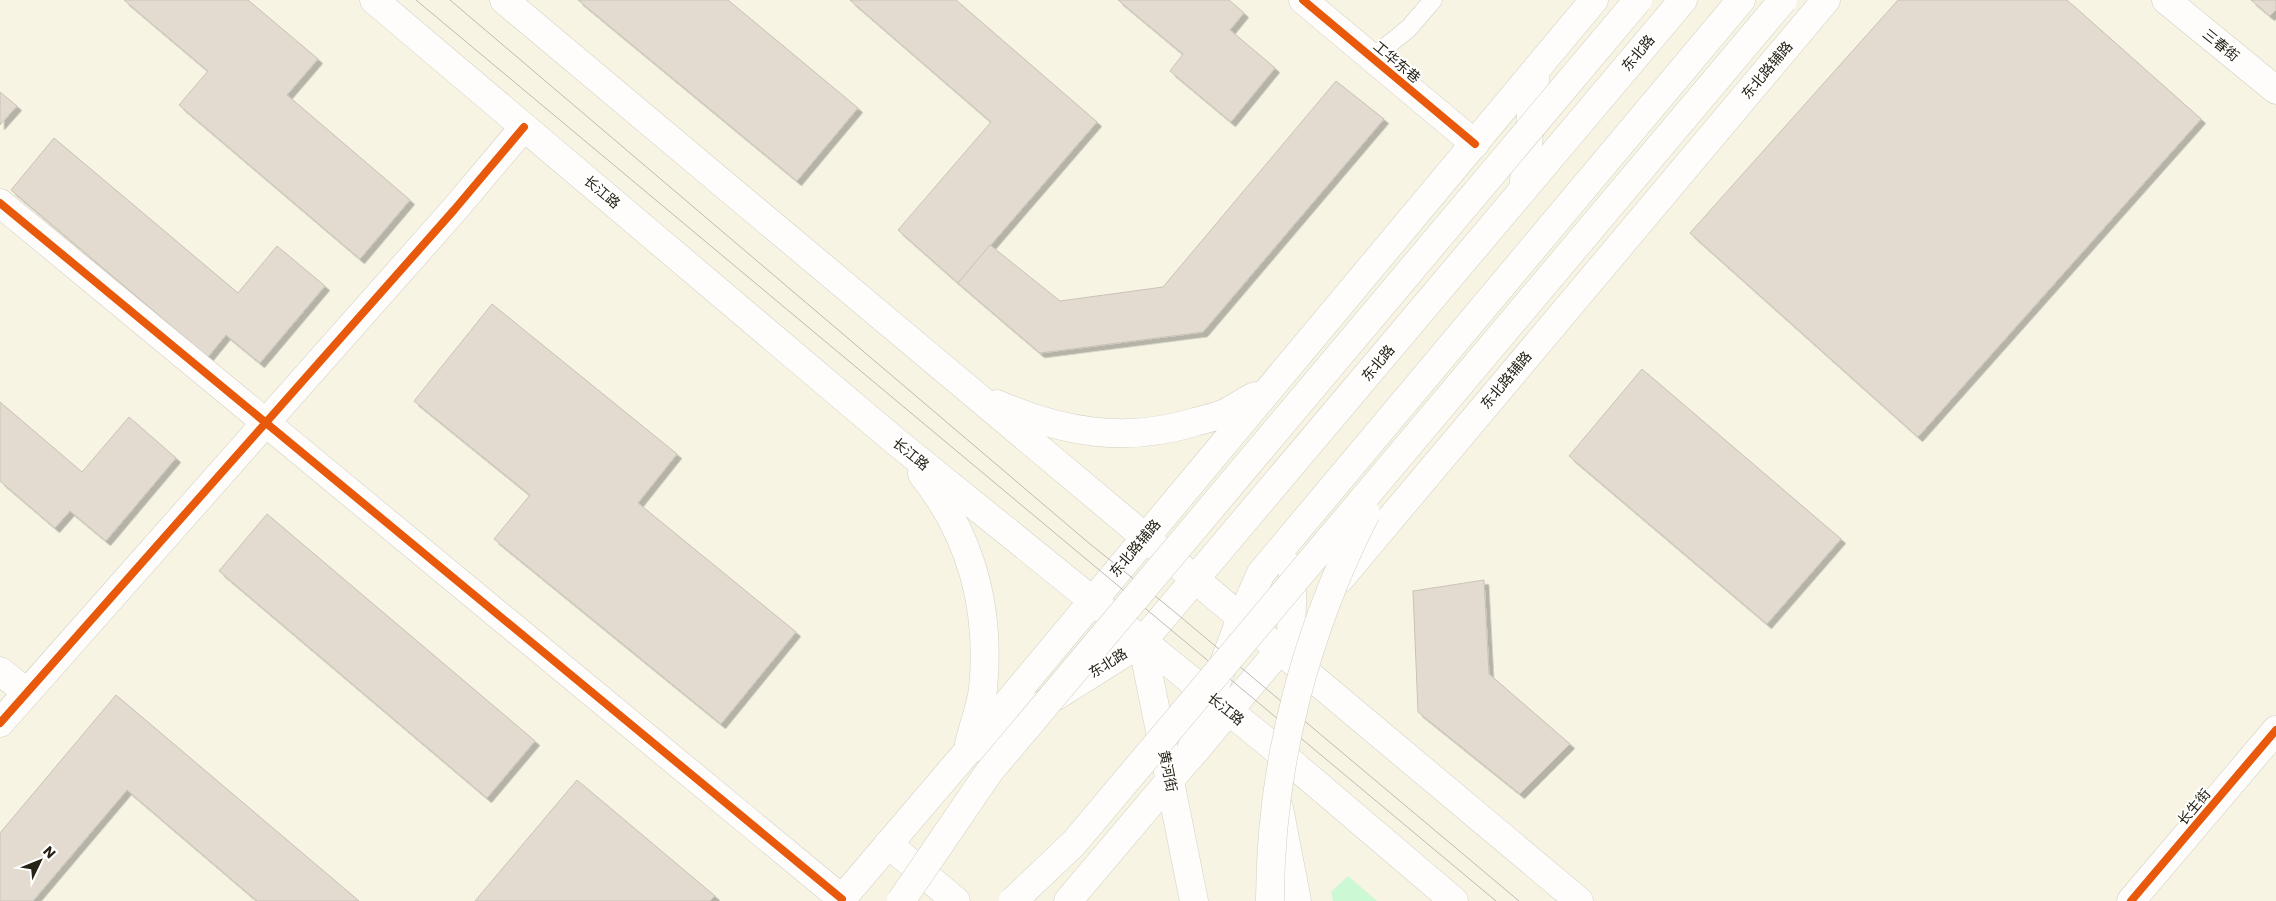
<svg xmlns="http://www.w3.org/2000/svg" width="2276" height="901" font-family="Poppins,'Noto Sans SC',sans-serif">
  <defs>
    <filter id="shadow"><feDropShadow dx="4.5" dy="4.5" stdDeviation="0" flood-color="#0004"/></filter>
  </defs>
  <rect width="100%" height="100%" fill="#f7f4e4"/>
  <polygon fill="#ccf8d4" points="1348,876 1377,901 1333,901 1331,892"/>
  <g fill="#e3dbcf" stroke="#c9c3b7" filter="url(#shadow)">
    <polygon points="124,0 248,0 318,59 287,95 410,200 360,259 179,105 208,71"/>
    <polygon points="578,0 728,0 858,108 797,181"/>
    <polygon points="850,0 956,0 1097,122 958,283 898,230 991,122"/>
    <polygon points="1118,0 1229,0 1244,13 1230,30 1275,68 1231,122 1170,71 1183,54"/>
    <polygon points="1898,0 2067,0 2201,119 1918,437 1690,233"/>
    <polygon points="2251,0 2276,0 2276,10 2270,16"/>
    <polygon points="1336,81 1384,119 1203,332 1040,353 958,283 990,245 1060,301 1163,287"/>
    <polygon points="0,92 17,106 0,125"/>
    <polygon points="54,138 238,293 277,246 325,286 260,363 226,335 208,357 11,190"/>
    <polygon points="492,304 677,454 638,503 796,632 721,724 494,539 530,495 414,401"/>
    <polygon points="1642,369 1841,539 1767,624 1569,456"/>
    <polygon points="0,402 82,472 129,417 176,458 106,541 70,511 55,528 0,481"/>
    <polygon points="267,514 535,741 487,798 219,571"/>
    <polygon points="1484,580 1489,674 1570,744 1520,794 1418,712 1413,591"/>
    <polygon points="116,695 359,901 257,901 127,790 33,901 0,901 0,833"/>
    <polygon points="577,780 715,896 710,901 475,901"/>
  </g>
  <g fill="none" stroke-linecap="round" stroke-linejoin="round">
    <defs>
      <polyline id="lane" points="1372,58 1409,28 1433,0"/>
      <g id="street">
        <polyline points="1303,0 1475,144"/>
        <polyline points="2166,0 2276,90"/>
        <polyline points="0,203 842,899"/>
        <polyline points="0,671 26,692"/>
        <polyline points="0,723 454,210 524,127"/>
        <polyline points="2131,901 2276,730"/>
      </g>
      <g id="secondary">
        <polyline points="374,0 894,440 1266,741 1454,901"/>
        <polyline points="504,0 1579,901"/>
        <path d="M997,404C1063,433 1126,443 1195,422C1205,419 1216,417 1225,413C1235,408 1245,401 1255,396"/>
        <path d="M922,474C972,537 991,608 983,689C981,707 973,726 969,744"/>
        <polyline points="1340,579 1826,0"/>
        <polyline points="1142,642 1194,901"/>
        <polyline points="970,748 1594,0"/>
        <polyline points="1190,757 1292,635"/>
        <polyline points="1279,808 1297,901"/>
      </g>
      <g id="primary">
        <polyline points="1523,190 1536,70"/>
        <polyline points="1291,636 1293,568"/>
        <polyline points="888,844 956,901"/>
        <polyline points="840,901 967,752 1142,642 1683,0"/>
        <polyline points="1068,901 1187,760 1241,618 1261,573 1741,0"/>
      </g>
    </defs>
    <use href="#lane" stroke="#d1cfc1" stroke-width="19"/>
    <use href="#street" stroke="#d1cfc1" stroke-width="29"/>
    <use href="#secondary" stroke="#d1cfc1" stroke-width="29"/>
    <use href="#primary" stroke="#d1cfc1" stroke-width="29"/>
    <use href="#lane" stroke="#fefdfb" stroke-width="18"/>
    <use href="#street" stroke="#fefdfb" stroke-width="28"/>
    <use href="#secondary" stroke="#fefdfb" stroke-width="28"/>
    <use href="#primary" stroke="#fefdfb" stroke-width="28"/>
    <g stroke="#bcbab6" stroke-width="1">
      <polyline points="416,0 1496,901"/>
      <polyline points="450,0 1090,544 1170,608 1519,901"/>
    </g>
    <defs>
      <g id="highway-bridge">
        <polyline points="901,901 989,772 1638,0"/>
        <polyline points="1013,901 1074,843 1783,0"/>
        <path d="M1270,901C1270,766 1305,633 1366,513"/>
      </g>
    </defs>
    <use href="#highway-bridge" stroke="#d1cfc1" stroke-width="29" stroke-linecap="butt"/>
    <use href="#highway-bridge" stroke="#fefdfb" stroke-width="28"/>
    <defs>
      <g id="cycleway">
        <polyline points="1303,0 1475,144"/>
        <polyline points="0,203 842,899"/>
        <polyline points="0,723 454,210 524,127"/>
        <polyline points="2131,901 2276,730"/>
      </g>
    </defs>
    <use href="#cycleway" stroke="#fff" stroke-width="11"/>
    <use href="#cycleway" stroke="#e8590c" stroke-width="8"/>
  </g>
  <g text-anchor="middle" stroke-width="4" stroke-linejoin="round" paint-order="stroke">
    <g font-size="14" fill="#262316" stroke="#fff">
      <text transform="translate(2221 45) rotate(39)" y="5">三春街</text>
      <text transform="translate(1638 53) rotate(-50)" y="5">东北路</text>
      <text transform="translate(1397 62) rotate(40)" y="5">工华东巷</text>
      <text transform="translate(1767 70) rotate(-50)" y="5">东北路辅路</text>
      <text transform="translate(602 192) rotate(40)" y="5">长江路</text>
      <text transform="translate(1378 363) rotate(-50)" y="5">东北路</text>
      <text transform="translate(1506 380) rotate(-50)" y="5">东北路辅路</text>
      <text transform="translate(911 454) rotate(39)" y="5">长江路</text>
      <text transform="translate(1135 548) rotate(-50)" y="5">东北路辅路</text>
      <text transform="translate(1108 663) rotate(-32)" y="5">东北路</text>
      <text transform="translate(1226 709) rotate(39)" y="5">长江路</text>
      <text transform="translate(1168 771) rotate(78)" y="5">黄河街</text>
      <text transform="translate(2194 807) rotate(-50)" y="5">长生街</text>
    </g>
  </g>
  <g transform="translate(40 861) rotate(47)" stroke="#ffffff" stroke-width="4" paint-order="stroke">
  <path d="M0-4L9 19L0 12L-9 19Z" fill="#262316"/>
  <text y="-8" font-size="14" font-weight="bold" text-anchor="middle" fill="#262316">N</text>
  </g>
</svg>
